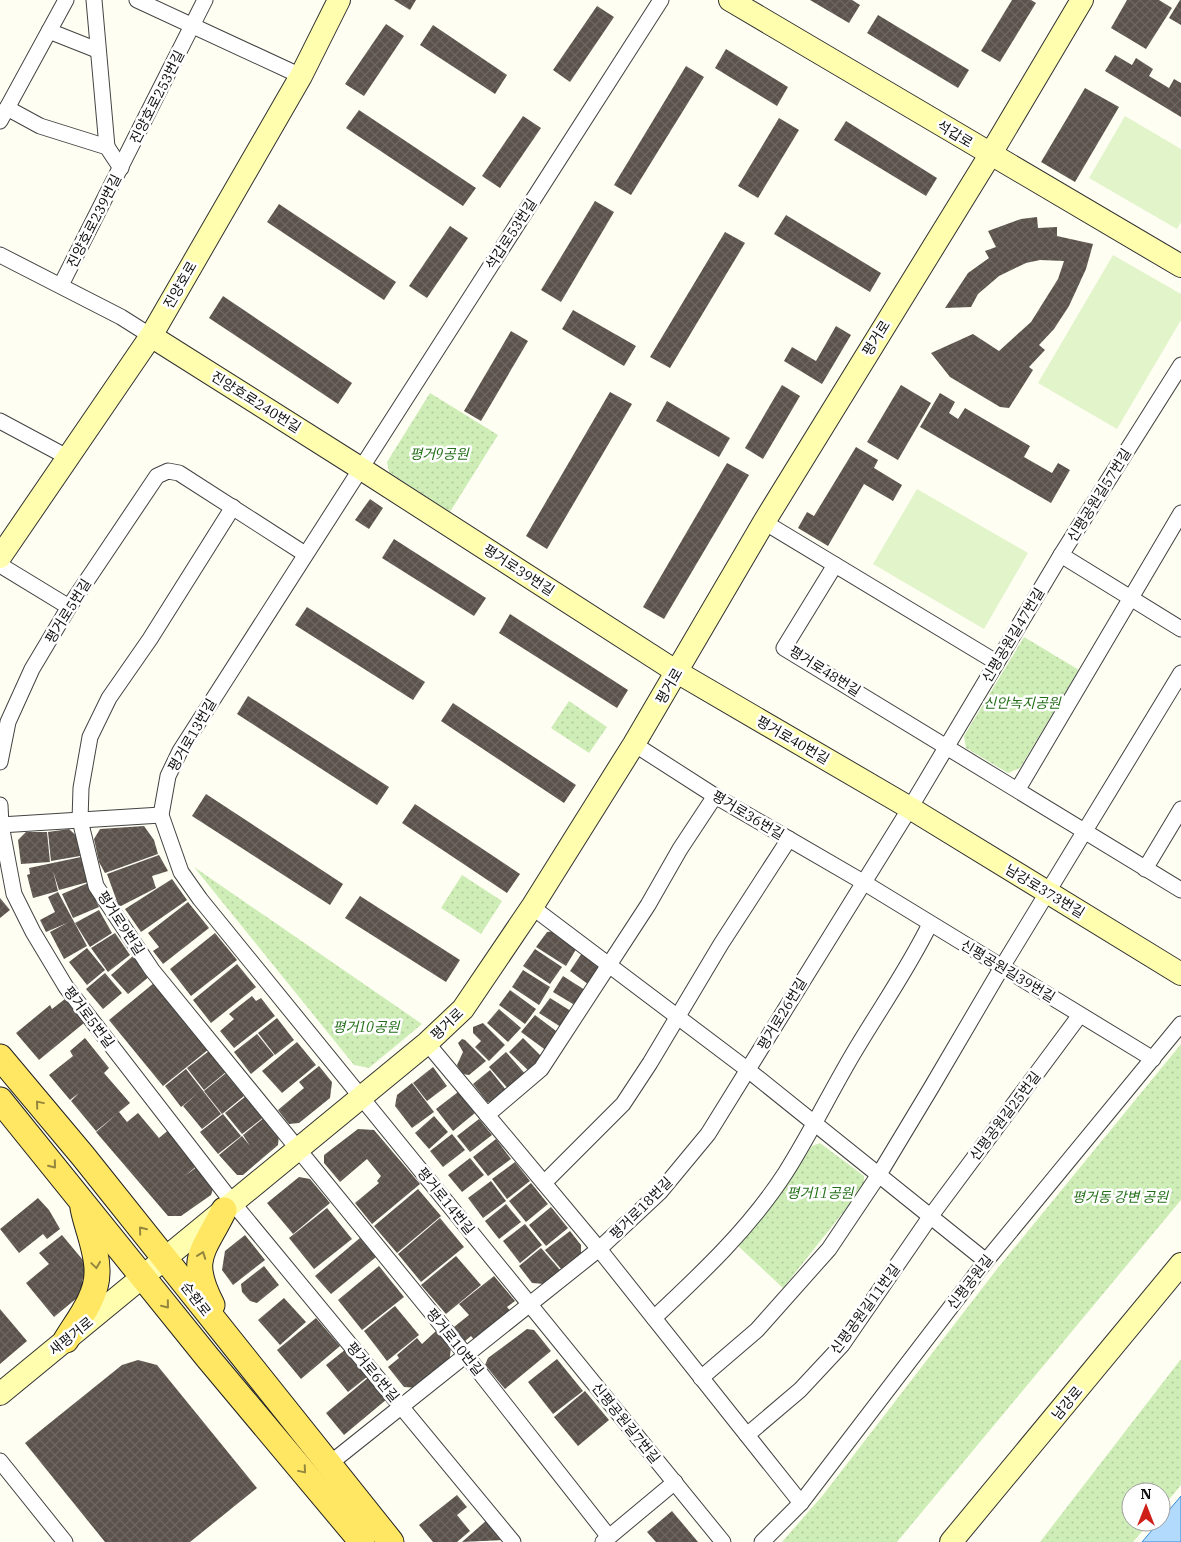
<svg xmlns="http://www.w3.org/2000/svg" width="1181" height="1542" font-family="'IBM Plex Serif','Noto Sans KR',serif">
  <defs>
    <pattern id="green-dots" width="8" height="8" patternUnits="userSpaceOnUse" patternTransform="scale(1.25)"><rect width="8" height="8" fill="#cfeeb7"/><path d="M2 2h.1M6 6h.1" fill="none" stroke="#b1cb9c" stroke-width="1.8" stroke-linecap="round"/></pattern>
    <pattern id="building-cross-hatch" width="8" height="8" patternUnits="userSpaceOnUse" patternTransform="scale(1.25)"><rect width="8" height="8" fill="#5a524b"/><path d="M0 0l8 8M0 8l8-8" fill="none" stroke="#6d6661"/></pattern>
  </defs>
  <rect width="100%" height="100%" fill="#fffef3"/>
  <g fill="url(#green-dots)">
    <polygon points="430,393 498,435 450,512 389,472 387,462"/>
    <polygon points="1024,637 1079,670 1020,768 1008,773 966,748 964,736"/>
    <polygon points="569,701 607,727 589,753 551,728"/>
    <polygon points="194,867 422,1024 369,1068 354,1065"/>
    <polygon points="462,875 502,901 481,934 441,908"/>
    <polygon points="1181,1044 1181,1200 897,1542 782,1542 823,1495 997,1269"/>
    <polygon points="820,1143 864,1176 864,1186 783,1288 738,1246 775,1202 812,1146"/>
    <polygon points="1181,1359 1181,1485 1161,1509 1161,1492 1131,1492 1131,1522 1150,1522 1133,1542 1040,1542"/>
  </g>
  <g fill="#e2f4ca">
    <polygon points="1125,116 1181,149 1181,222 1177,229 1089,178"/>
    <polygon points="1113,255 1181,294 1181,320 1117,429 1038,383"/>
    <polygon points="917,489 1028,553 984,629 873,564"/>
  </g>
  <polygon fill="#b2dafc" stroke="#3189db" points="1181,1496 1181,1542 1142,1542"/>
  <g fill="url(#building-cross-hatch)">
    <polygon points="394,0 416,0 410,10"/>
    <polygon points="810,0 852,0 860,5 849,23"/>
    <polygon points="1012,0 1031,0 1036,3 1000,62 981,51"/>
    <polygon points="1127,0 1159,0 1172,8 1146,49 1111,28"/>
    <polygon points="1180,0 1181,0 1181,25 1169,18"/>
    <polygon points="597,6 614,17 570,82 553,70"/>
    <polygon points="878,15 969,70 958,88 867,33"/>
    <polygon points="386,24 404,36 364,96 345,84"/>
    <polygon points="433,25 507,75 495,94 420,45"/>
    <polygon points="726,49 788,87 777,106 715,68"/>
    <polygon points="1115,55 1132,65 1136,58 1153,69 1149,76 1169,88 1174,79 1181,83 1181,117 1105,71"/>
    <polygon points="686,66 704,77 631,195 614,185"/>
    <polygon points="1085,88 1119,107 1075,182 1041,162"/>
    <polygon points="359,110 476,188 463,206 346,128"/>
    <polygon points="523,116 541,128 500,188 482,176"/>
    <polygon points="779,118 799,130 758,198 738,186"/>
    <polygon points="846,121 937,178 926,196 834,140"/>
    <polygon points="595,201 614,212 561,302 541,290"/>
    <polygon points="279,204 396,282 384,300 267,222"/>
    <polygon points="786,215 881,273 870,292 774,234"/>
    <polygon points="1037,217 1038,228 1057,227 1057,236 1093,244 1086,269 1069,306 1054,329 1039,345 1045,350 1029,367 1033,370 1009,408 1000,407 950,377 931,353 973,334 999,351 1031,322 1058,279 1064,261 1040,260 1026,263 999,276 978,294 971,307 945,308 968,273 989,258 985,251 996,247 988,231 1021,219"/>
    <polygon points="450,226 468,238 427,298 409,286"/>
    <polygon points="725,232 745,243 670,368 650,357"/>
    <polygon points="223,296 352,383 338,404 209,318"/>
    <polygon points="573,310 636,346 624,366 562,329"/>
    <polygon points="836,326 851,335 822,384 784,361 792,347 816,361"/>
    <polygon points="511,331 528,341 481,421 464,411"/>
    <polygon points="782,385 800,396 763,459 745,448"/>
    <polygon points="901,385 931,403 898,460 867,442"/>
    <polygon points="610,392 632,404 547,549 526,536"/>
    <polygon points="940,393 955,402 949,413 958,419 965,408 1030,446 1024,457 1052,473 1058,463 1070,470 1051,503 920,427"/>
    <polygon points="667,401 730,438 719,457 656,421"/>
    <polygon points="856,447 878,460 874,468 902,485 893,501 864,484 828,546 798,528 807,512 814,516"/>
    <polygon points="727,463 749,475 664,619 643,607"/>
    <polygon points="370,499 383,508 369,529 355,520"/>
    <polygon points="394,539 486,598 474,616 382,558"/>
    <polygon points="307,607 425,682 413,700 295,625"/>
    <polygon points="510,614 628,690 617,708 499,633"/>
    <polygon points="248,696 389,787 377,805 237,714"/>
    <polygon points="453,703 576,785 564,803 441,721"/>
    <polygon points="206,794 343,884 330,905 192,816"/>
    <polygon points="415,804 520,874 507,893 402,823"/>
    <polygon points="144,826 154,840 158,854 105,873 99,862 94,839 100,829"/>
    <polygon points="69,829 78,837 80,856 51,861 48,832"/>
    <polygon points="26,832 47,832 50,862 21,864 18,840"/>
    <polygon points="159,855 168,871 152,876 156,888 119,907 107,874"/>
    <polygon points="81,857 88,882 59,890 53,871 58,891 33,898 27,875 30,874 29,868"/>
    <polygon points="172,879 187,900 141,932 125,909"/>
    <polygon points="88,883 99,907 73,918 62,894"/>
    <polygon points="58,892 87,946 64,959 50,932 67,923 46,932 40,920 55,912 48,897"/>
    <polygon points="360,896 460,960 446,982 345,918"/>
    <polygon points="0,898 10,910 0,918"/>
    <polygon points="188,902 209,928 163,964 153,951 159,947 148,933"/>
    <polygon points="99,910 112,933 90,947 75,923"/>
    <polygon points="555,931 578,946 566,966 536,947 547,932"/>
    <polygon points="115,933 130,955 108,972 91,948"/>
    <polygon points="215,933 237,960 191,996 170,969"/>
    <polygon points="87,948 105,970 87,985 69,962"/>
    <polygon points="535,949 562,967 550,984 523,966"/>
    <polygon points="582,953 600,965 592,987 570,971"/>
    <polygon points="133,956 150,976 128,994 111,975"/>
    <polygon points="237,964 256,987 211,1023 193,1000"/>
    <polygon points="523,970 550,987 539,1005 512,987"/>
    <polygon points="105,973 122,993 103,1009 86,989"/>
    <polygon points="563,976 588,992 578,1007 553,992"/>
    <polygon points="154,983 209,1049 163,1086 109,1020"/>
    <polygon points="510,990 536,1009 525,1024 499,1005"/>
    <polygon points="252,996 256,1001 261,998 275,1016 234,1048 220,1031 234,1019 229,1014"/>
    <polygon points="550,998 574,1013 564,1029 539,1013"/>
    <polygon points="65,999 84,1023 39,1060 16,1033 50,1005 52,1009"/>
    <polygon points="499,1009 521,1028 508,1042 487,1023"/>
    <polygon points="535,1015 560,1034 547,1051 521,1032"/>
    <polygon points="277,1018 294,1040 275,1055 258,1033"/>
    <polygon points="483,1023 505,1045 489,1061 475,1047 481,1041 473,1033 473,1027"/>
    <polygon points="257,1034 274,1055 251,1074 234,1052"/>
    <polygon points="85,1038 109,1068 104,1073 130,1103 119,1112 127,1122 138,1113 159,1138 171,1128 200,1163 185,1176 198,1166 214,1186 211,1195 181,1216 168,1216 96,1132 117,1114 96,1131 71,1101 79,1093 70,1100 49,1075 73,1056 70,1051"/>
    <polygon points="523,1038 544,1059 531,1073 509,1052"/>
    <polygon points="462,1039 465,1040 486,1061 469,1075 462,1074 457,1065 463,1052 458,1043"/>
    <polygon points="297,1042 316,1065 282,1093 262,1071"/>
    <polygon points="209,1051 226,1072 204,1090 187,1068"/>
    <polygon points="506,1052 527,1076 510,1091 489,1067"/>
    <polygon points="319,1066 332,1082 330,1098 299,1123 289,1124 278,1110 304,1088 299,1082"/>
    <polygon points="433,1067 447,1086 427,1101 413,1083"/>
    <polygon points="186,1069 221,1114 202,1129 183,1106 198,1093 181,1107 165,1086"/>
    <polygon points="490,1070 510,1095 498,1104 487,1102 473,1084"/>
    <polygon points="226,1073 244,1096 222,1114 204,1091"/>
    <polygon points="412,1083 434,1112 412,1128 395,1106 397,1095"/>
    <polygon points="458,1092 475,1113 453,1131 436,1109"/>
    <polygon points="246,1096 264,1117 242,1134 225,1113"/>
    <polygon points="223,1114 241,1136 218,1154 200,1132"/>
    <polygon points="434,1116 448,1132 429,1149 415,1133"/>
    <polygon points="265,1117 279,1135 278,1145 243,1175 237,1175 219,1155 242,1136 250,1146 243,1135"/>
    <polygon points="479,1119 492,1135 470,1152 457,1136"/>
    <polygon points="358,1129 374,1130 420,1184 372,1224 355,1203 379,1183 377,1181 381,1176 367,1159 340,1182 324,1163 324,1155"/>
    <polygon points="452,1134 465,1150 443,1167 430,1151"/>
    <polygon points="496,1139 511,1159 488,1176 473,1157"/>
    <polygon points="470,1158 484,1175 462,1192 448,1175"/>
    <polygon points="515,1162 530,1181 507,1199 492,1179"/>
    <polygon points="299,1177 310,1179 330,1203 293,1234 267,1203"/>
    <polygon points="491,1181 506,1201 483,1218 468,1198"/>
    <polygon points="531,1183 548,1204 526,1222 509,1201"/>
    <polygon points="418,1189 441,1216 397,1253 374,1226"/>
    <polygon points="38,1198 49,1210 60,1229 47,1239 43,1234 19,1253 0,1229"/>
    <polygon points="506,1204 521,1222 499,1239 485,1221"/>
    <polygon points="551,1207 568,1228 546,1246 529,1225"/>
    <polygon points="327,1208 352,1239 314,1269 289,1238"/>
    <polygon points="440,1218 464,1247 421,1282 398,1254"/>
    <polygon points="525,1224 542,1245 520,1263 503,1241"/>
    <polygon points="570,1231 581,1245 581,1254 562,1270 545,1250"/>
    <polygon points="62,1235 92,1271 82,1280 89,1288 54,1317 26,1283 49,1264 39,1253"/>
    <polygon points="245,1235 265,1260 233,1285 222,1270 225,1251"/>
    <polygon points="360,1238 376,1257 331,1294 315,1276"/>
    <polygon points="541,1248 561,1271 545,1284 532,1283 519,1266"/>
    <polygon points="456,1256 481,1285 446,1314 421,1285"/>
    <polygon points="264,1266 279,1285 257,1303 250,1301 242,1292 241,1284"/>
    <polygon points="379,1266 404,1297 362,1330 338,1300"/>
    <polygon points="494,1276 515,1301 507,1307 512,1313 476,1342 471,1336 465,1341 454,1327 469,1315 459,1304"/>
    <polygon points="284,1298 306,1322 280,1345 258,1320"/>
    <polygon points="395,1306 419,1335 387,1361 364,1331"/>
    <polygon points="0,1309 27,1341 0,1364"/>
    <polygon points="316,1318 340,1346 301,1379 277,1350"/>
    <polygon points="527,1329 534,1330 551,1351 505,1389 485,1365 488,1358"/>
    <polygon points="436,1331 451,1348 449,1363 419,1388 404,1387 388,1367 399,1358 397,1355 417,1338 422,1344"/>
    <polygon points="346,1349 368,1376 348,1392 326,1365"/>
    <polygon points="557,1359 583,1391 553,1414 528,1382"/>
    <polygon points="138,1360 157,1365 257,1488 190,1542 105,1542 25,1443 122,1365"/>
    <polygon points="369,1377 387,1399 344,1435 326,1413"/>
    <polygon points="585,1391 609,1420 578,1446 554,1417"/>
    <polygon points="457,1495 467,1507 457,1515 470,1531 457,1542 433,1542 419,1525"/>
    <polygon points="672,1511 698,1542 656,1542 647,1532"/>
    <polygon points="487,1520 504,1540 462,1542"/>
  </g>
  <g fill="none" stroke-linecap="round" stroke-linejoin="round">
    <defs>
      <g id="street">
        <polyline points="94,0 107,147"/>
        <polyline points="137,0 301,76"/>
        <polyline points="661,0 180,751 168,776 161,815 181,872 200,899 723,1542"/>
        <polyline points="49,31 97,50"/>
        <polyline points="7,108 40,126 107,147 121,168"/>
        <polyline points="0,121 66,0"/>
        <polyline points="0,255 121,317 151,336"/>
        <polyline points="61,285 205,0"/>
        <polyline points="0,421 69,458"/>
        <polyline points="233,507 150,639 109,698 90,737 81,788 80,820 96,886 152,970 466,1355 609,1537"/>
        <polyline points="764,522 996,662"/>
        <polyline points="1061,555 1181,629"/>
        <polyline points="0,565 69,607"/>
        <polyline points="835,565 784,648 1181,890"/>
        <polyline points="634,744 715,796 863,882 1153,1059"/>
        <polyline points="0,762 8,722 32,669 69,607 157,476 168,471 179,473 305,554"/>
        <polyline points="1018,789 1181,513"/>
        <polyline points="0,805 1,825 14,894 33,932 66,987 233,1203 513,1542"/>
        <polyline points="0,825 161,815"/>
        <polyline points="1145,869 1181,809"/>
        <polyline points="532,907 748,1070 986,1261"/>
        <polyline points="427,1043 599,1249 801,1503"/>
        <polyline points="487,1115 541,1069 648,905 680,849 715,796"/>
        <polyline points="544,1183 623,1104 650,1063 721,944 789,839"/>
        <path d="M654,1318C702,1273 750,1228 786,1172C810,1134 830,1093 853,1054C879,1010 908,969 930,924"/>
        <polyline points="701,1378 757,1330 829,1249 878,1176 931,1088 1002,967 1181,673"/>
        <polyline points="747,1435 800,1390 842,1345 930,1217 1080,1015"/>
        <polyline points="338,1457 599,1249 660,1192 708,1134 910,808 1061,555 1181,365"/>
        <polyline points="0,1461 65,1542"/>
        <polyline points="603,1542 675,1482"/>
        <polyline points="762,1542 801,1503 986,1261 1181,1024"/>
      </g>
      <g id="secondary">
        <polyline points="730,0 1181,266"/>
        <polyline points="151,336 360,468 677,672 910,808 1181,974"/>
        <polyline points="0,557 151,336 301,76 339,0"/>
        <polyline points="0,1394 427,1043 463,1009 532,907 634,744 764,522 990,155 1082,0"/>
        <polyline points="951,1542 1181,1264"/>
      </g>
      <g id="primary">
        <polyline points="0,1057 83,1156 391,1542"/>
        <polyline points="0,1100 208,1358 362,1542"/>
        <path d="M212,1305C188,1258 203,1253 224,1210"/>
        <path d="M66,1340C78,1320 97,1297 97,1273C98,1252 87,1229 83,1208"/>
      </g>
    </defs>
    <use href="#street" stroke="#434343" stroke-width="17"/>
    <use href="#secondary" stroke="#323232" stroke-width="24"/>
    <use href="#primary" stroke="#212121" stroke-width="27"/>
    <use href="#street" stroke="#fff" stroke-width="15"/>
    <use href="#secondary" stroke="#fffdae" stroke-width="22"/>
    <use href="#primary" stroke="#ffe663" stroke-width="25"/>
  </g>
  <defs><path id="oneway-chevron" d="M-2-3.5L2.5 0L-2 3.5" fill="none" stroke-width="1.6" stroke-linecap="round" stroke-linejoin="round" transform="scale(1.25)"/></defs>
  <g stroke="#93863e">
    <use href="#oneway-chevron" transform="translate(39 1104) rotate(-130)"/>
    <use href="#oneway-chevron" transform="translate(53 1165) rotate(51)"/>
    <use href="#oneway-chevron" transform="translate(142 1230) rotate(-129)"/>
    <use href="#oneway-chevron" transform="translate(202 1255) rotate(-70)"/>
    <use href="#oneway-chevron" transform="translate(96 1265) rotate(82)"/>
    <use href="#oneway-chevron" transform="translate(166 1305) rotate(51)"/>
    <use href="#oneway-chevron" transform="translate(303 1470) rotate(50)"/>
  </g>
  <g text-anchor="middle" stroke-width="5" stroke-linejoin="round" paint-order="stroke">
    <g font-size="14" fill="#101010" stroke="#fff">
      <text transform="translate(157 97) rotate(-63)" y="5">진양호로253번길</text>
      <text transform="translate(955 134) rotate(31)" y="5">석갑로</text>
      <text transform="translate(94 221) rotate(-63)" y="5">진양호로239번길</text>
      <text transform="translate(511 234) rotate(-57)" y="5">석갑로53번길</text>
      <text transform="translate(180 285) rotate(-60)" y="5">진양호로</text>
      <text transform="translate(876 338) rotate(-58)" y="5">평거로</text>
      <text transform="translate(256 402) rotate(32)" y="5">진양호로240번길</text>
      <text transform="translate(1099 495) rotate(-58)" y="5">신평공원길57번길</text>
      <text transform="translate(519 570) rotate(33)" y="5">평거로39번길</text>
      <text transform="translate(68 611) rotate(-58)" y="5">평거로5번길</text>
      <text transform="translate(1013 635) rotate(-59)" y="5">신평공원길47번길</text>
      <text transform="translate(825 671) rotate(32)" y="5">평거로48번길</text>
      <text transform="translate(669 686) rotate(-60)" y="5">평거로</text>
      <text transform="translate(192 735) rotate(-60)" y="5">평거로13번길</text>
      <text transform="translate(793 740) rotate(30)" y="5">평거로40번길</text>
      <text transform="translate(748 815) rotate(31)" y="5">평거로36번길</text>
      <text transform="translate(1045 891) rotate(31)" y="5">남강로373번길</text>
      <text transform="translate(121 923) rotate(57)" y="5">평거로9번길</text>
      <text transform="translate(1008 971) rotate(31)" y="5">신평공원길39번길</text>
      <text transform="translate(782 1014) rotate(-59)" y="5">평거로26번길</text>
      <text transform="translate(89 1017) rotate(53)" y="5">평거로5번길</text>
      <text transform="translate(447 1024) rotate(-44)" y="5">평거로</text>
      <text transform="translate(1005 1116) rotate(-53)" y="5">신평공원길25번길</text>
      <text transform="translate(446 1201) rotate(51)" y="5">평거로14번길</text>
      <text transform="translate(641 1208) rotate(-45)" y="5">평거로18번길</text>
      <text transform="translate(970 1282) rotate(-52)" y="5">신평공원길</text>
      <text transform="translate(196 1299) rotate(52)" y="5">순환로</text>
      <text transform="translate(865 1309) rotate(-54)" y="5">신평공원길11번길</text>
      <text transform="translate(71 1336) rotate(-39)" y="5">새평거로</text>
      <text transform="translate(455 1342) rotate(51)" y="5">평거로10번길</text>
      <text transform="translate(373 1372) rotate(50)" y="5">평거로6번길</text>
      <text transform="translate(1067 1403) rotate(-50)" y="5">남강로</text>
      <text transform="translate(626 1423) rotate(51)" y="5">신평공원길7번길</text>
    </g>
    <g font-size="14" font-style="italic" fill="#236f18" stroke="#fff">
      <text x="439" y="459">평거9공원</text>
      <text x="1022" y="708">신안녹지공원</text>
      <text x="366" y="1032">평거10공원</text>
      <text x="820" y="1198">평거11공원</text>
      <text x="1120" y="1202">평거동 강변 공원</text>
    </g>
  </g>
  <g transform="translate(1146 1507)"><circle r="24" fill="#ffffff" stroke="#9f9f9f"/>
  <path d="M0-4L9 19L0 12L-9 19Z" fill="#cf1f19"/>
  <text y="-8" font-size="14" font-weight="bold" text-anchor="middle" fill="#101010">N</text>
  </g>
</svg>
